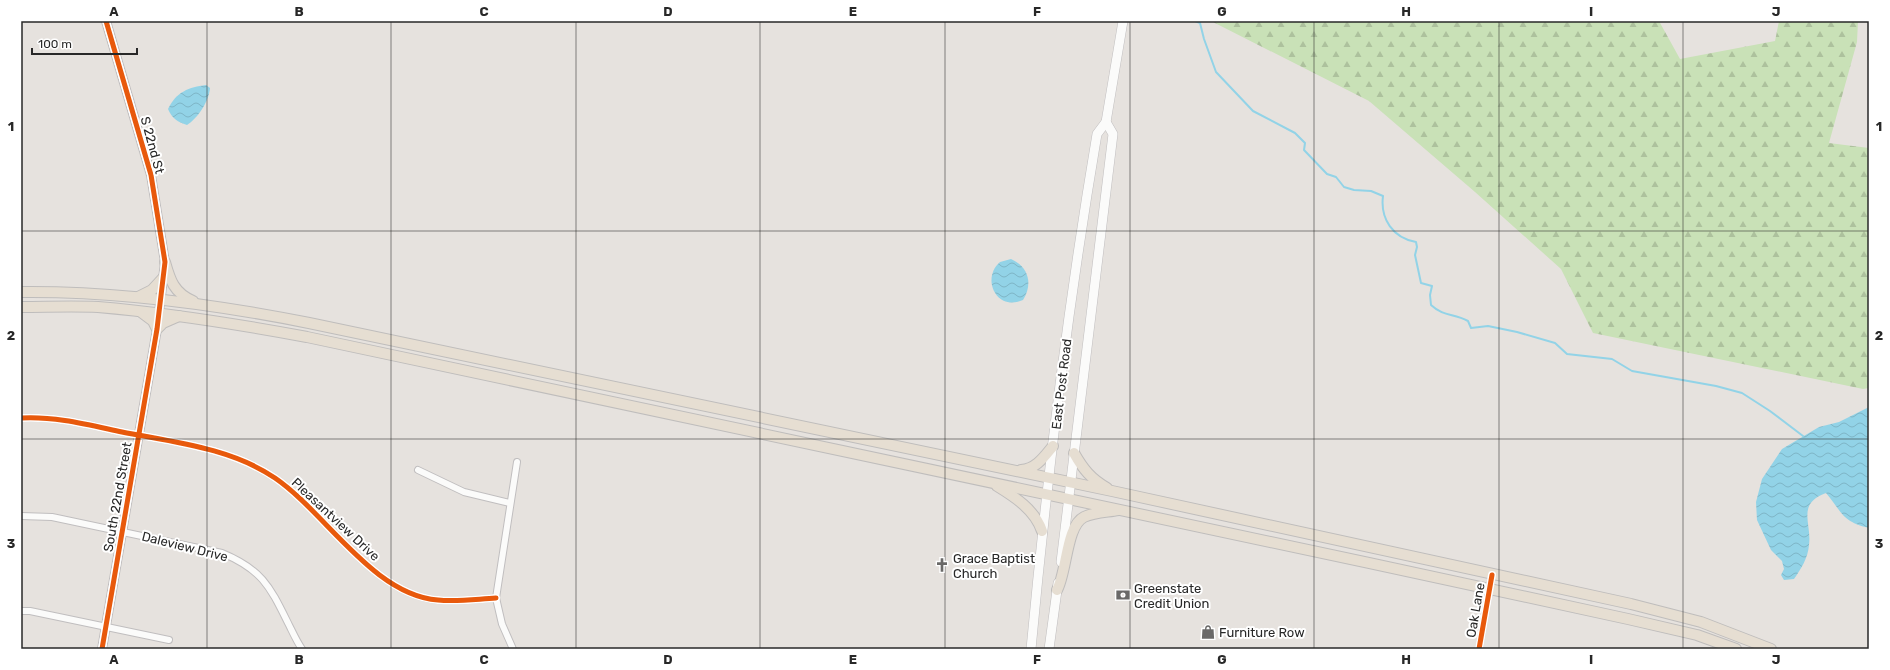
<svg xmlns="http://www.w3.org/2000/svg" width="1890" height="670" font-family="Rubik,sans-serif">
  <defs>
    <pattern id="forest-firs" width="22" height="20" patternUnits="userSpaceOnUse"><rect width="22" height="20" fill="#c9e1b7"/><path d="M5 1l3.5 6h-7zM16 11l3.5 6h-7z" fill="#adc19d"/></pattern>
    <pattern id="water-waves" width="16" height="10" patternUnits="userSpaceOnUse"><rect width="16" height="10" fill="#92d3e7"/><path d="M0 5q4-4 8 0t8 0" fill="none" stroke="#7eb5c6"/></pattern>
  </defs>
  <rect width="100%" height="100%" fill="#e6e2de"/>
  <polygon fill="url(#forest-firs)" points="1211,21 1659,21 1680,59 1775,41 1779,21 1858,21 1857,42 1829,143 1869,148 1869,388 1863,389 1593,333 1561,269 1475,192 1369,101"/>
  <g fill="url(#water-waves)">
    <path d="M206,85L210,88C209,101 198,118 187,125C177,122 172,118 168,109C176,92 189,87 206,85Z"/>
    <path d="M1011,259C1029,267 1033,284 1023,300C996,312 981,278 1000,262Z"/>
    <path d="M1869,407V528C1841,521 1843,513 1826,493C1796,504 1812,523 1809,545C1808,558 1801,569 1794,579L1784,580L1781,575L1784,569L1782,561L1771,550L1757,520L1756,502L1762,479L1782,449L1819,427L1839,422Z"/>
  </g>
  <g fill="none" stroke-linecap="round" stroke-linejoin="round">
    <path stroke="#92d3e7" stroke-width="2" d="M1195,21L1200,23L1204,39L1216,72L1253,111L1295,133L1305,143L1304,150L1327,174L1336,177L1344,187L1354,190L1371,191L1383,196C1380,219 1393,238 1416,242L1417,247L1415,255L1421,283L1432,286L1430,295L1431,305C1444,317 1453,313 1468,321L1471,328L1488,326L1517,332L1555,343L1567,354L1612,359L1632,371L1716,386L1742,393L1770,411L1803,436"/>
    <defs>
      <g id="minor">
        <path d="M21,418C55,416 89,425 122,432C173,442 231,448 275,478C326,513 373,595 438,600C457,602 477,599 496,598"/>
        <polyline points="418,470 464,492 510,503"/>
        <path d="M21,516L52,517L222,553C263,570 270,587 289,625C293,633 297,642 302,649"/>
        <polyline points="21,611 30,611 169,640"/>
        <polyline points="513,649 502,624 496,598 517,462"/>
        <polyline points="1479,649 1492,575"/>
      </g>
      <polyline id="tertiary" points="102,649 157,329 165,262 151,175 106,21"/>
      <g id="secondary">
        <polyline points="1061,562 1113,134 1106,122"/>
        <path d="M1031,649C1047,477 1068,305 1097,134L1106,122L1123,21"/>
        <polyline points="1049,649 1058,583"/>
      </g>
      <g id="trunk">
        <path d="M165,262C170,280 174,293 193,301"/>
        <path d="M21,292C118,291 214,304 309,323L1112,491L1631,604L1701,622L1771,649"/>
        <polyline points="138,297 152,290 164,277"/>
        <path d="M21,307C46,307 72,306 98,307C168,313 237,324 307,337C747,431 1188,523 1628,619L1697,635L1736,649"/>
        <polyline points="141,312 153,321 157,329 163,323 179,316"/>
        <path d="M1074,453C1083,469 1091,479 1107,488"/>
        <path d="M1021,470C1036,469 1044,457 1053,446"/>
        <path d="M997,486C1015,497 1035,510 1042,531"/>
        <path d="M1057,590C1067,572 1066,526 1084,517C1094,512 1108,512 1118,510"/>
      </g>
    </defs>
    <use href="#minor" stroke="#c0bebf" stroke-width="8"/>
    <use href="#tertiary" stroke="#c0bebf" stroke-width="10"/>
    <use href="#secondary" stroke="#c0bebf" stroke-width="10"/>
    <use href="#trunk" stroke="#bfbdbc" stroke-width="12"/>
    <use href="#minor" stroke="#fbfbfa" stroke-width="6"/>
    <use href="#tertiary" stroke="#fbfbfa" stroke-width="8"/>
    <use href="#secondary" stroke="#fbfbfa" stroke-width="9"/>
    <use href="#trunk" stroke="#e6ded2" stroke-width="10"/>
    <defs>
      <g id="cycleway">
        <path d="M21,418C55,416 89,425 122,432C173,442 231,448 275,478C326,513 373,595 438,600C457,602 477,599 496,598"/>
        <polyline points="102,649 157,329 165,262 151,175 106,21"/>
        <polyline points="1479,649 1492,575"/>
      </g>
    </defs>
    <use href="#cycleway" stroke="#fff" stroke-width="8"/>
    <use href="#cycleway" stroke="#e8590c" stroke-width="5"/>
  </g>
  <path fill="none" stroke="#282828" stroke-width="1" stroke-opacity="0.55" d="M207,21V649M391,21V649M576,21V649M760,21V649M945,21V649M1130,21V649M1314,21V649M1499,21V649M1683,21V649M21,231H1869M21,439H1869"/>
  <defs>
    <symbol id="church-bare" viewBox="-9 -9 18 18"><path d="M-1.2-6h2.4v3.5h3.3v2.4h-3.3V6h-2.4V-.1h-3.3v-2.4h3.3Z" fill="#6a6968" stroke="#fff" stroke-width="2.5" paint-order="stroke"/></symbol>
    <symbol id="bank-bare" viewBox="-9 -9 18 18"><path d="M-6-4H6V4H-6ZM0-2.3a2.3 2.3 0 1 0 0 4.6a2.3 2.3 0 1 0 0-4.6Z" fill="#6a6968" stroke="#fff" stroke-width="2.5" paint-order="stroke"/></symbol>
    <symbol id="shop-bare" viewBox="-9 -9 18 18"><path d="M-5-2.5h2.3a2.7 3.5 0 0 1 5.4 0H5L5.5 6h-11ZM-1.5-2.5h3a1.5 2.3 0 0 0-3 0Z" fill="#6a6968" stroke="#fff" stroke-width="2.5" paint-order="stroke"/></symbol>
  </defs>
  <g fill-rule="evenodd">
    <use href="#church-bare" x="932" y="555" width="20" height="20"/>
    <use href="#bank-bare" x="1113" y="585" width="20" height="20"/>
    <use href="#shop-bare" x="1198" y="622" width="20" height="20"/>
  </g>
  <g text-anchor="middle" stroke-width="4" stroke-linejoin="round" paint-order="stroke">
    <g font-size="13" fill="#282828" stroke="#fff">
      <text transform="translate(153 145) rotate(75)" y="5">S 22nd St</text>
      <text transform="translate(1061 384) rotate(-83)" y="5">East Post Road</text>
      <text transform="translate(117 497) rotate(-80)" y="5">South 22nd Street</text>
      <text transform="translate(336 519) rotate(43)" y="5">Pleasantview Drive</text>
      <text transform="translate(185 546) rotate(14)" y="5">Daleview Drive</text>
      <text transform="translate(1475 610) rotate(-80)" y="5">Oak Lane</text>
    </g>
    <g font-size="13" fill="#282828" stroke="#fff" text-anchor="start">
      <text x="953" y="563">Grace Baptist<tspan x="953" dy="15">Church</tspan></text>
      <text x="1134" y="593">Greenstate<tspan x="1134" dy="15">Credit Union</tspan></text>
      <text x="1219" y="637">Furniture Row</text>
    </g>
  </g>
  <rect width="1890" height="670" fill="none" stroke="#ffffff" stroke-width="44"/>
  <path d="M32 48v6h105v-6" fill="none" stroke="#282828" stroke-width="2"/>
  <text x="38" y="48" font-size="12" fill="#282828" stroke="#ffffff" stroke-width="3" paint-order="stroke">100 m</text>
  <rect x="22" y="22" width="1846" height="626" fill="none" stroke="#282828" stroke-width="1.5"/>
  <g font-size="13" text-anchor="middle" font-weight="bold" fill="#282828">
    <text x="114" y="16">A</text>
    <text x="299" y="16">B</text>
    <text x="484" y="16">C</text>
    <text x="668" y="16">D</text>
    <text x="853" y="16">E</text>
    <text x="1037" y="16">F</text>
    <text x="1222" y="16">G</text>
    <text x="1406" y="16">H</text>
    <text x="1591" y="16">I</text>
    <text x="1776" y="16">J</text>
    <text x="11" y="131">1</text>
    <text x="1879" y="131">1</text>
    <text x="11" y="340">2</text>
    <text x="1879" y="340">2</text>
    <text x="11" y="548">3</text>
    <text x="1879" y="548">3</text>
    <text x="114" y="664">A</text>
    <text x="299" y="664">B</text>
    <text x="484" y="664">C</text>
    <text x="668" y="664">D</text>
    <text x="853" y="664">E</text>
    <text x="1037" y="664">F</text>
    <text x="1222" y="664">G</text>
    <text x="1406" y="664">H</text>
    <text x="1591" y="664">I</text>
    <text x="1776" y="664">J</text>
  </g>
</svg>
